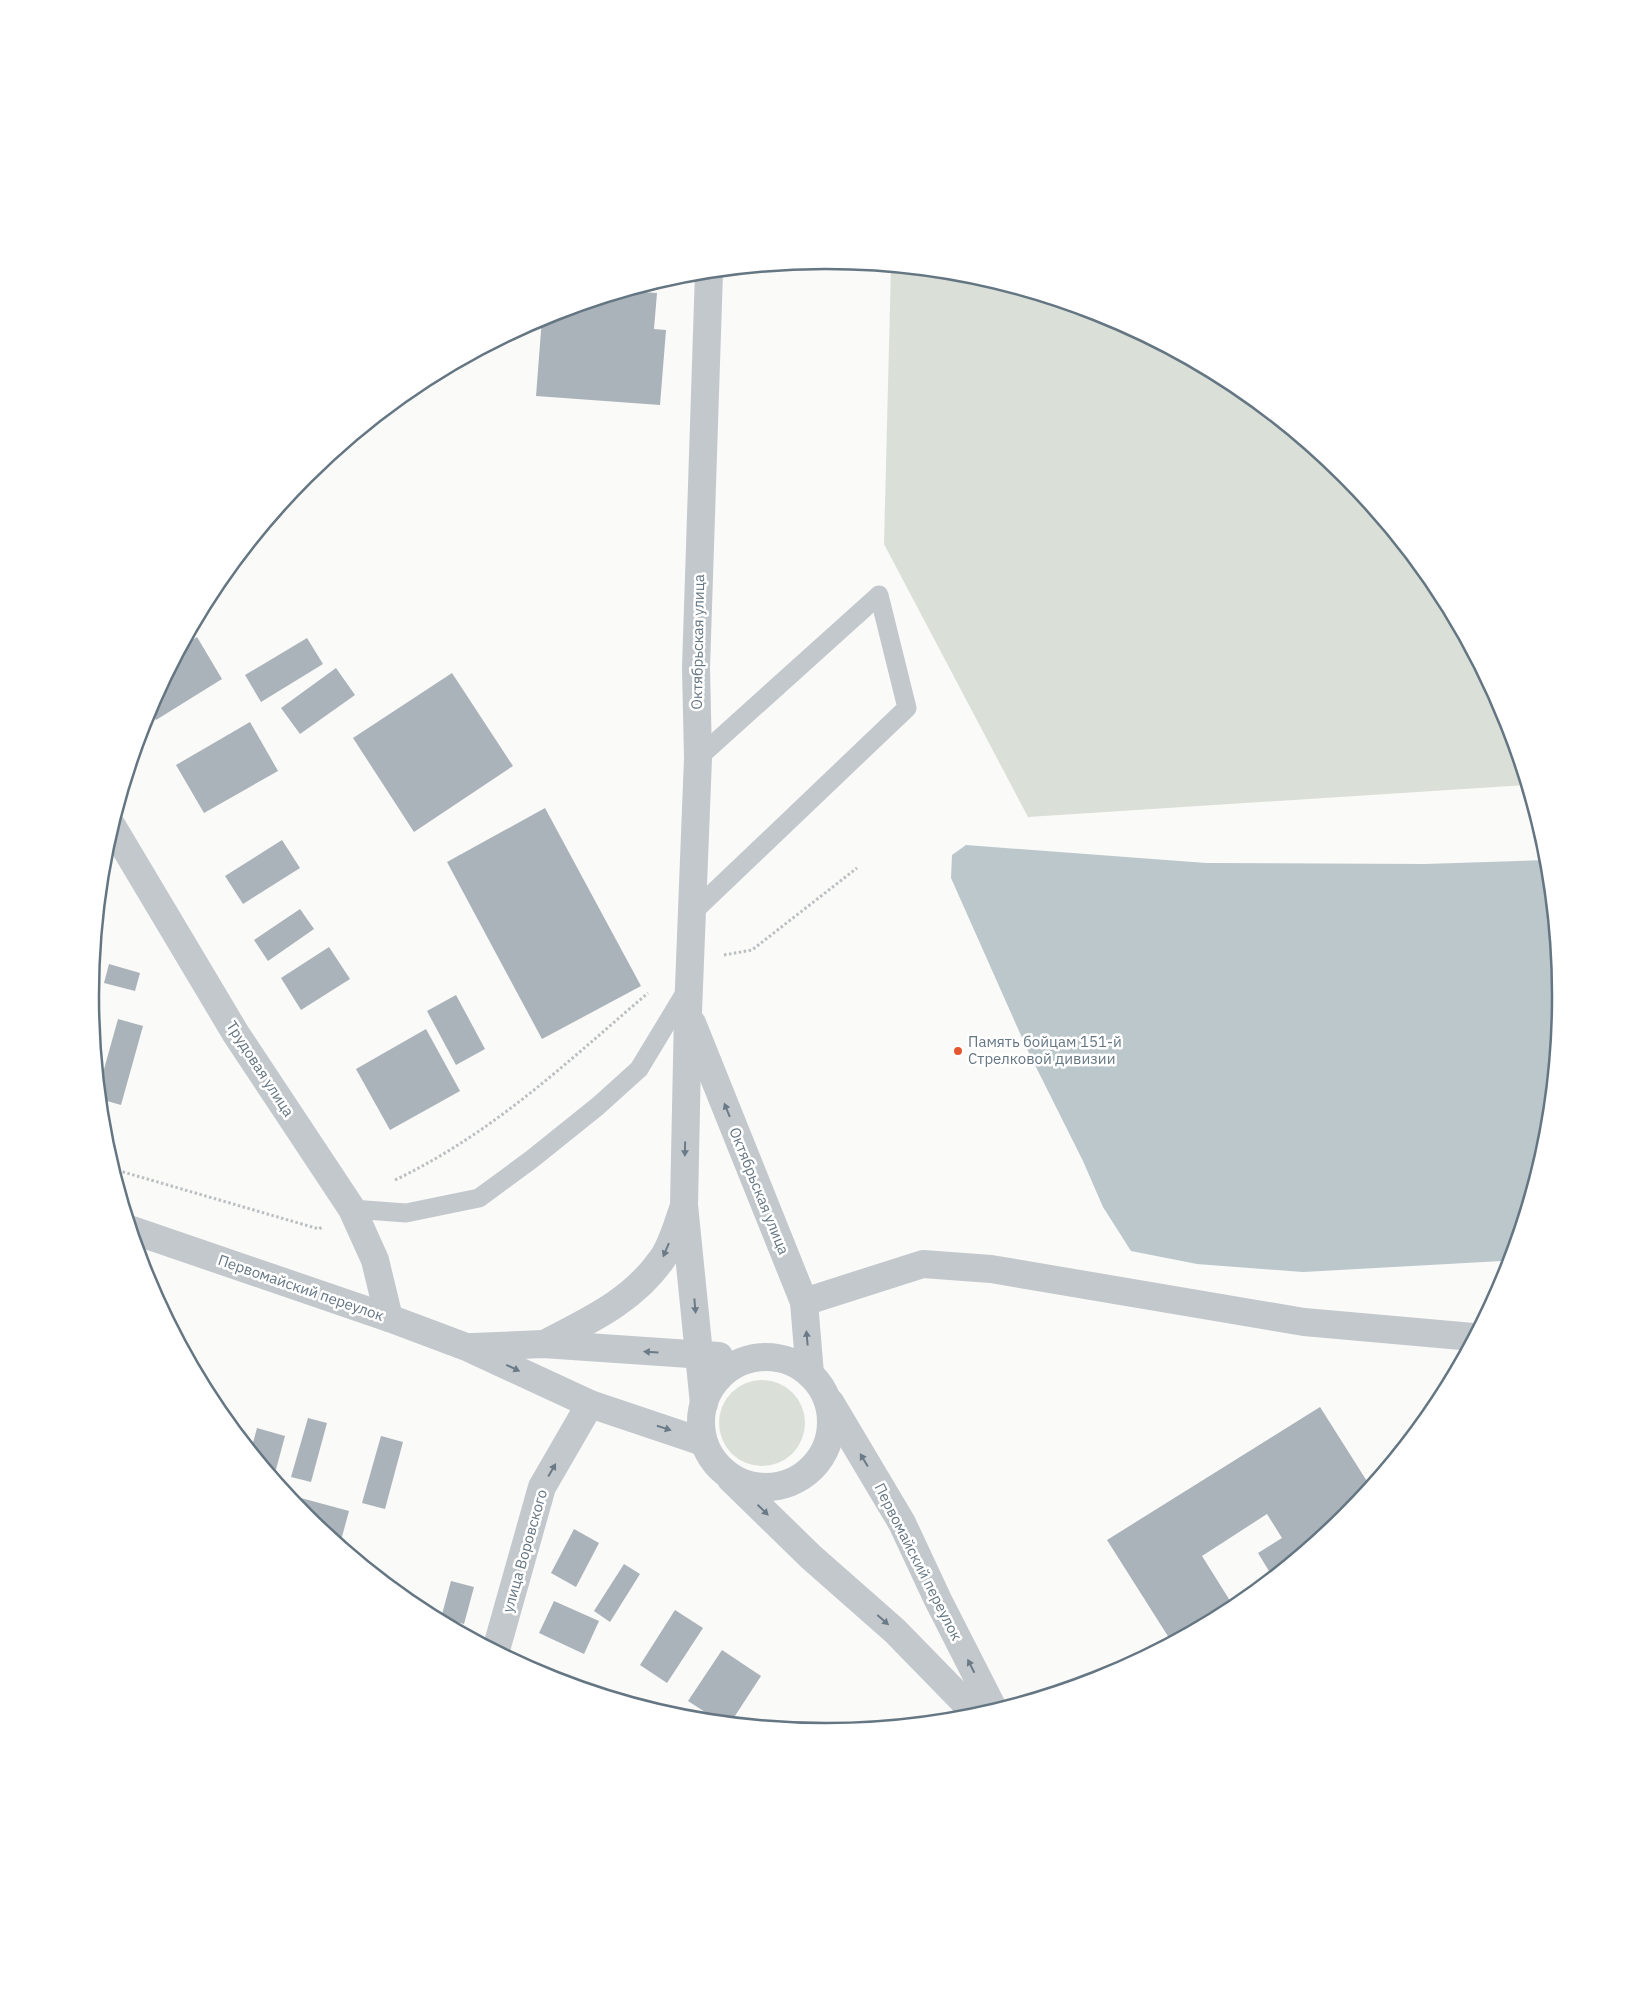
<svg xmlns="http://www.w3.org/2000/svg" width="1651" height="1992" font-family="'IBM Plex Sans',sans-serif">
  <rect width="100%" height="100%" fill="#fafaf8"/>
  <g fill="#dadfd7">
    <polygon points="891,267 969,275 1107,317 1234,385 1346,476 1437,588 1505,715 1526,785 1028,817 884,544"/>
    <circle cx="762" cy="1423" r="43"/>
  </g>
  <polygon fill="#bbc7cb" points="966,845 1206,863 1425,864 1548,860 1561,996 1547,1140 1511,1258 1502,1261 1303,1272 1197,1264 1131,1251 1103,1207 1083,1161 1027,1049 951,878 952,855"/>
  <g fill="#aab3b9">
    <polygon points="628,291 657,293 654,329 666,330 660,405 536,396 542,318"/>
    <polygon points="197,637 222,679 156,720 149,709 183,646"/>
    <polygon points="307,638 323,664 261,702 245,675"/>
    <polygon points="336,668 355,695 300,734 281,708"/>
    <polygon points="452,673 513,766 414,832 353,738"/>
    <polygon points="250,722 278,771 204,813 176,765"/>
    <polygon points="545,808 641,986 542,1039 447,862"/>
    <polygon points="282,840 300,868 243,904 225,876"/>
    <polygon points="300,909 314,929 268,961 254,940"/>
    <polygon points="329,947 350,979 301,1010 281,978"/>
    <polygon points="109,964 140,973 135,991 104,983"/>
    <polygon points="456,995 485,1049 456,1065 427,1011"/>
    <polygon points="118,1019 143,1026 121,1105 100,1099 99,1087"/>
    <polygon points="426,1029 460,1091 390,1130 356,1069"/>
    <polygon points="1320,1407 1370,1486 1345,1516 1272,1576 1258,1553 1282,1538 1267,1514 1202,1556 1234,1607 1171,1641 1107,1540"/>
    <polygon points="308,1418 327,1423 311,1482 291,1477"/>
    <polygon points="257,1428 285,1436 274,1477 251,1450"/>
    <polygon points="381,1436 403,1442 385,1509 362,1503"/>
    <polygon points="301,1498 349,1511 340,1544 305,1516 298,1507"/>
    <polygon points="574,1529 599,1543 576,1587 551,1573"/>
    <polygon points="624,1564 640,1574 610,1622 594,1611"/>
    <polygon points="451,1581 474,1587 464,1624 441,1618"/>
    <polygon points="554,1601 599,1621 584,1654 539,1633"/>
    <polygon points="675,1610 703,1628 667,1683 640,1665"/>
    <polygon points="722,1650 761,1676 731,1722 719,1721 688,1701"/>
  </g>
  <g fill="none" stroke-linecap="round" stroke-linejoin="round">
    <g stroke="#bbbfc2" stroke-width="3" stroke-dasharray="2.5 2.5" stroke-linecap="butt">
      <polyline points="724,955 752,950 857,868"/>
      <polyline points="113,1169 319,1229 323,1226"/>
      <path d="M395,1180C493,1133 566,1063 648,993"/>
    </g>
    <g stroke="#c3c8cc" stroke-width="19">
      <polyline points="692,913 907,708 879,595 698,758"/>
      <polyline points="352,1209 406,1213 479,1198 532,1159 598,1106 639,1069 688,988"/>
    </g>
    <g stroke="#c3c8cc" stroke-width="28">
      <polyline points="112,826 236,1034 352,1209 375,1260 389,1318"/>
      <polyline points="804,1302 923,1264 991,1269 1304,1322 1473,1337"/>
      <polyline points="496,1650 542,1487 590,1404"/>
    </g>
    <g stroke="#c3c8cc" stroke-width="28">
      <polyline points="692,1023 804,1302 810,1374"/>
      <polyline points="132,1230 389,1318 469,1348 590,1404 703,1442"/>
      <path d="M544,1344C588,1321 633,1301 662,1259C672,1245 677,1225 683,1209"/>
      <polyline points="472,1347 543,1344 719,1356"/>
      <circle cx="766" cy="1422" r="65"/>
      <polyline points="830,1402 902,1523 938,1600 994,1710"/>
      <polyline points="704,1404 684,1205 688,1012 698,758 696,668 709,272"/>
      <polyline points="731,1479 811,1557 895,1631 977,1715"/>
    </g>
  </g>
  <defs><path id="oneway-solid" d="M-6-.8H1V-3.2L6.5 0L1 3.2V.8H-6Z" transform="scale(1.25)"/></defs>
  <g fill="#6a7a87">
    <use href="#oneway-solid" transform="translate(727 1110) rotate(-112)"/>
    <use href="#oneway-solid" transform="translate(685 1149) rotate(91)"/>
    <use href="#oneway-solid" transform="translate(666 1250) rotate(113)"/>
    <use href="#oneway-solid" transform="translate(695 1306) rotate(85)"/>
    <use href="#oneway-solid" transform="translate(807 1338) rotate(-95)"/>
    <use href="#oneway-solid" transform="translate(651 1352) rotate(-177)"/>
    <use href="#oneway-solid" transform="translate(513 1368) rotate(25)"/>
    <use href="#oneway-solid" transform="translate(664 1428) rotate(18)"/>
    <use href="#oneway-solid" transform="translate(864 1460) rotate(-121)"/>
    <use href="#oneway-solid" transform="translate(552 1470) rotate(-60)"/>
    <use href="#oneway-solid" transform="translate(763 1510) rotate(44)"/>
    <use href="#oneway-solid" transform="translate(883 1620) rotate(41)"/>
    <use href="#oneway-solid" transform="translate(971 1666) rotate(-117)"/>
  </g>
  <circle fill="#e4572e" stroke="#fff" stroke-width="2" cx="958" cy="1051" r="5"/>
  <g text-anchor="middle" stroke-width="5" stroke-linejoin="round" paint-order="stroke">
    <g font-size="15" fill="#657683" stroke="#fff">
      <text transform="translate(698 642) rotate(-89)" y="5">Октябрьская улица</text>
      <text transform="translate(260 1069) rotate(57)" y="5">Трудовая улица</text>
      <text transform="translate(759 1191) rotate(68)" y="5">Октябрьская улица</text>
      <text transform="translate(301 1288) rotate(19)" y="5">Первомайский переулок</text>
      <text transform="translate(525 1551) rotate(-74)" y="5">улица Воровского</text>
      <text transform="translate(918 1562) rotate(63)" y="5">Первомайский переулок</text>
    </g>
    <g font-size="15" fill="#657683" stroke="#fff" text-anchor="start">
      <text x="968" y="1047">Память бойцам 151-й<tspan x="968" dy="17">Стрелковой дивизии</tspan></text>
    </g>
  </g>
  <path d="M0 0H1651V1992H0ZM825 269H826A726 726 0 0 1 1552 995V997A726 726 0 0 1 826 1723H825A726 726 0 0 1 99 997V995A726 726 0 0 1 825 269Z" fill="#fff" fill-rule="evenodd"/>
  <path fill="none" stroke="#657683" stroke-width="2.5" d="M825 269H826A726 726 0 0 1 1552 995V997A726 726 0 0 1 826 1723H825A726 726 0 0 1 99 997V995A726 726 0 0 1 825 269Z"/>
</svg>
